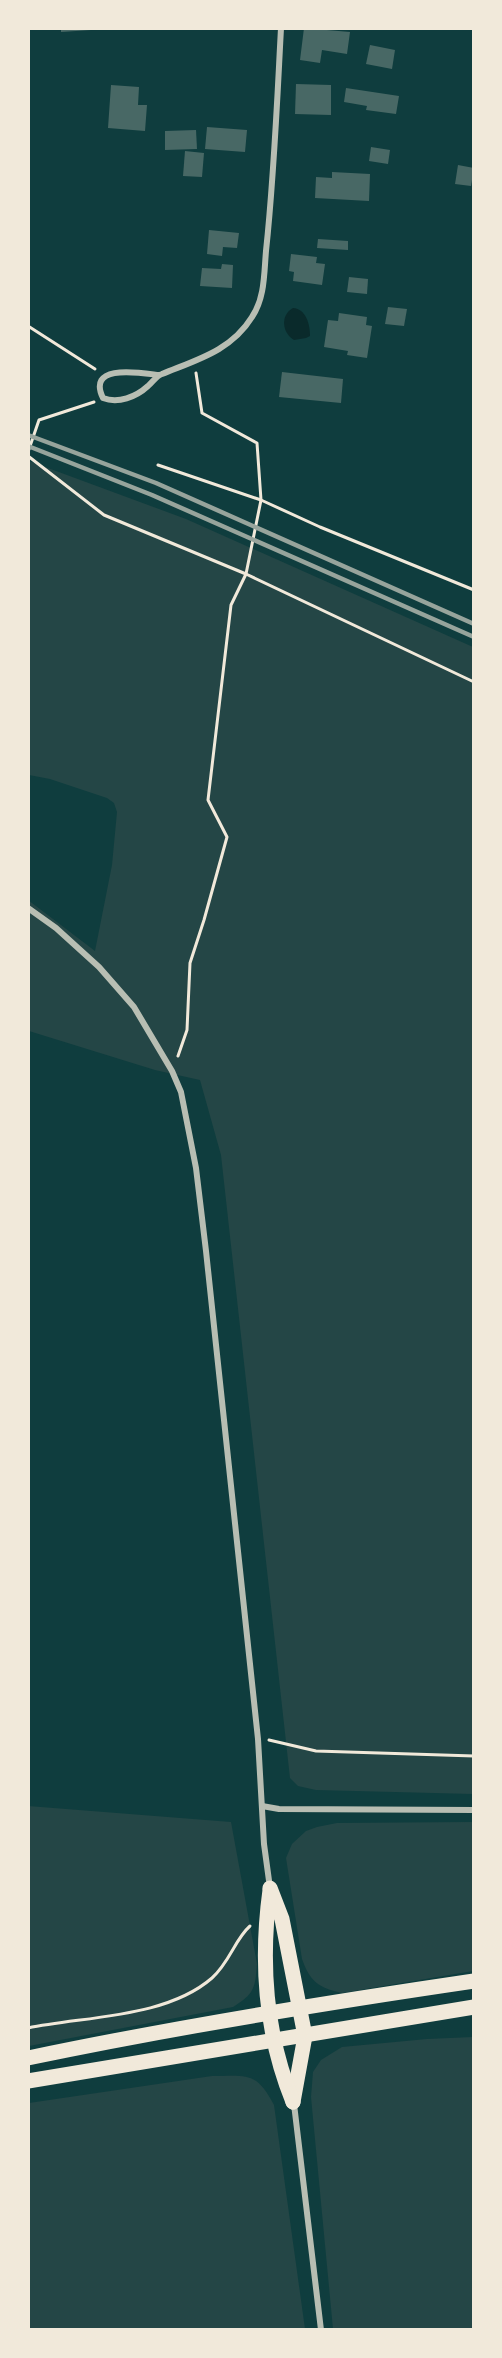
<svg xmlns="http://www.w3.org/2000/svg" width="502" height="2358" font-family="Karla,sans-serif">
  <rect width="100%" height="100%" fill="#0f3d3e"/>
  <g fill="#244646">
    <polygon points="29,461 186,519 473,647 473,1794 316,1790 298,1786 290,1778 221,1155 200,1080 155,1070 29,1031 28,900 95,951 112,865 117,812 114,803 107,798 50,779 29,775"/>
    <path d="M28,1806L231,1822L257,1964C255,1989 254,1994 233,2007L29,2046Z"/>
    <path d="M473,1822V1971L342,1993C319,1988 310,1982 302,1959L286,1858L292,1844L306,1831L317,1827L337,1823Z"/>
    <polygon points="473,2037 473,2329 333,2329 311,2097 313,2072 321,2060 342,2047 427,2039"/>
    <path d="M212,2076C247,2076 256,2071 274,2105L305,2329H29V2103Z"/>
  </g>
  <path fill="#0a2a2b" d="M293,308C306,309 310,324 310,336L306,338L294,340C282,333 280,315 293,308Z"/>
  <g fill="#486865">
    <polygon points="61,28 91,28 91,30 61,32"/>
    <polygon points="304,28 350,32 347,54 322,50 320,63 300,60"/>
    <polygon points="370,45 395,50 392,69 366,64"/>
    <polygon points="296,84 331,85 331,115 295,114"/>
    <polygon points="111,85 139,87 138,105 147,105 145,131 108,128"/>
    <polygon points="346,88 399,96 396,114 366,110 367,106 344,102"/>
    <polygon points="207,127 247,130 245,152 205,149"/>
    <polygon points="196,130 197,149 165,150 165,131"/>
    <polygon points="371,147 390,150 388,164 369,161"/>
    <polygon points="185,151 204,153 202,177 183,176"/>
    <polygon points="458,165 474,168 471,186 455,184"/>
    <polygon points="332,172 370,174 369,201 315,198 316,177 332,178"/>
    <polygon points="209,230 239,233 237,248 223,247 222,256 207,254"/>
    <polygon points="318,239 348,241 348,250 317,248"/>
    <polygon points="291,254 317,257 316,263 325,264 322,285 293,281 294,272 289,271"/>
    <polygon points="222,264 233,265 232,288 200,286 202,268 221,269"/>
    <polygon points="349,277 368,279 367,294 347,292"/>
    <polygon points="388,307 407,309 404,326 385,324"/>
    <polygon points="339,313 367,317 366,325 372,326 367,358 347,355 348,351 324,347 328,320 338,321"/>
    <polygon points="282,372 343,379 341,403 279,397"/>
  </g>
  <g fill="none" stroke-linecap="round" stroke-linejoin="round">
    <g stroke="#f1e9da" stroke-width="3">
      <polyline points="28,326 95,369"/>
      <polyline points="28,452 39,420 94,402"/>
      <polyline points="28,456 104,515 246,574 474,682"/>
      <polyline points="158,465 261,500 320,527 474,590"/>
      <polyline points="178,1056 187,1030 190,963 204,920 227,837 208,800 231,605 246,574 261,500 257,443 202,413 196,373"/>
      <polyline points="269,1740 316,1751 474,1756"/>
      <path d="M28,2028C86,2016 166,2018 212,1978C230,1962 235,1939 250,1926"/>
    </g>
    <g stroke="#b8beb3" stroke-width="6">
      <path d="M159,375C141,373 86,363 103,398C118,404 136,397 148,386C153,382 156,376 162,374C196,360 231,351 252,317C265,298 264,273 266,251C274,177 277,103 281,28"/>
      <polyline points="28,908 56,928 99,967 134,1007 172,1071 181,1092 196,1168 206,1251 258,1739 264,1844 270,1888"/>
      <polyline points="262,1806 279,1809 474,1810"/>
      <polyline points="294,2104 321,2330"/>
    </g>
    <g stroke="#f1e9da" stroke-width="15">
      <polyline points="270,1888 282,1919 305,2036 293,2102"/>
      <path d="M270,1890C260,1963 265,2033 293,2102"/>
      <path d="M28,2058C176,2027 324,2003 474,1981"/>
      <polyline points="28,2081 474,2007"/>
    </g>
    <g stroke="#97a49c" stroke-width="4.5">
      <polyline points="28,435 156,483 474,624"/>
      <polyline points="28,446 152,495 474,637"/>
    </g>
  </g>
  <rect width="502" height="2358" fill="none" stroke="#f1e9da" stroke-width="60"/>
</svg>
